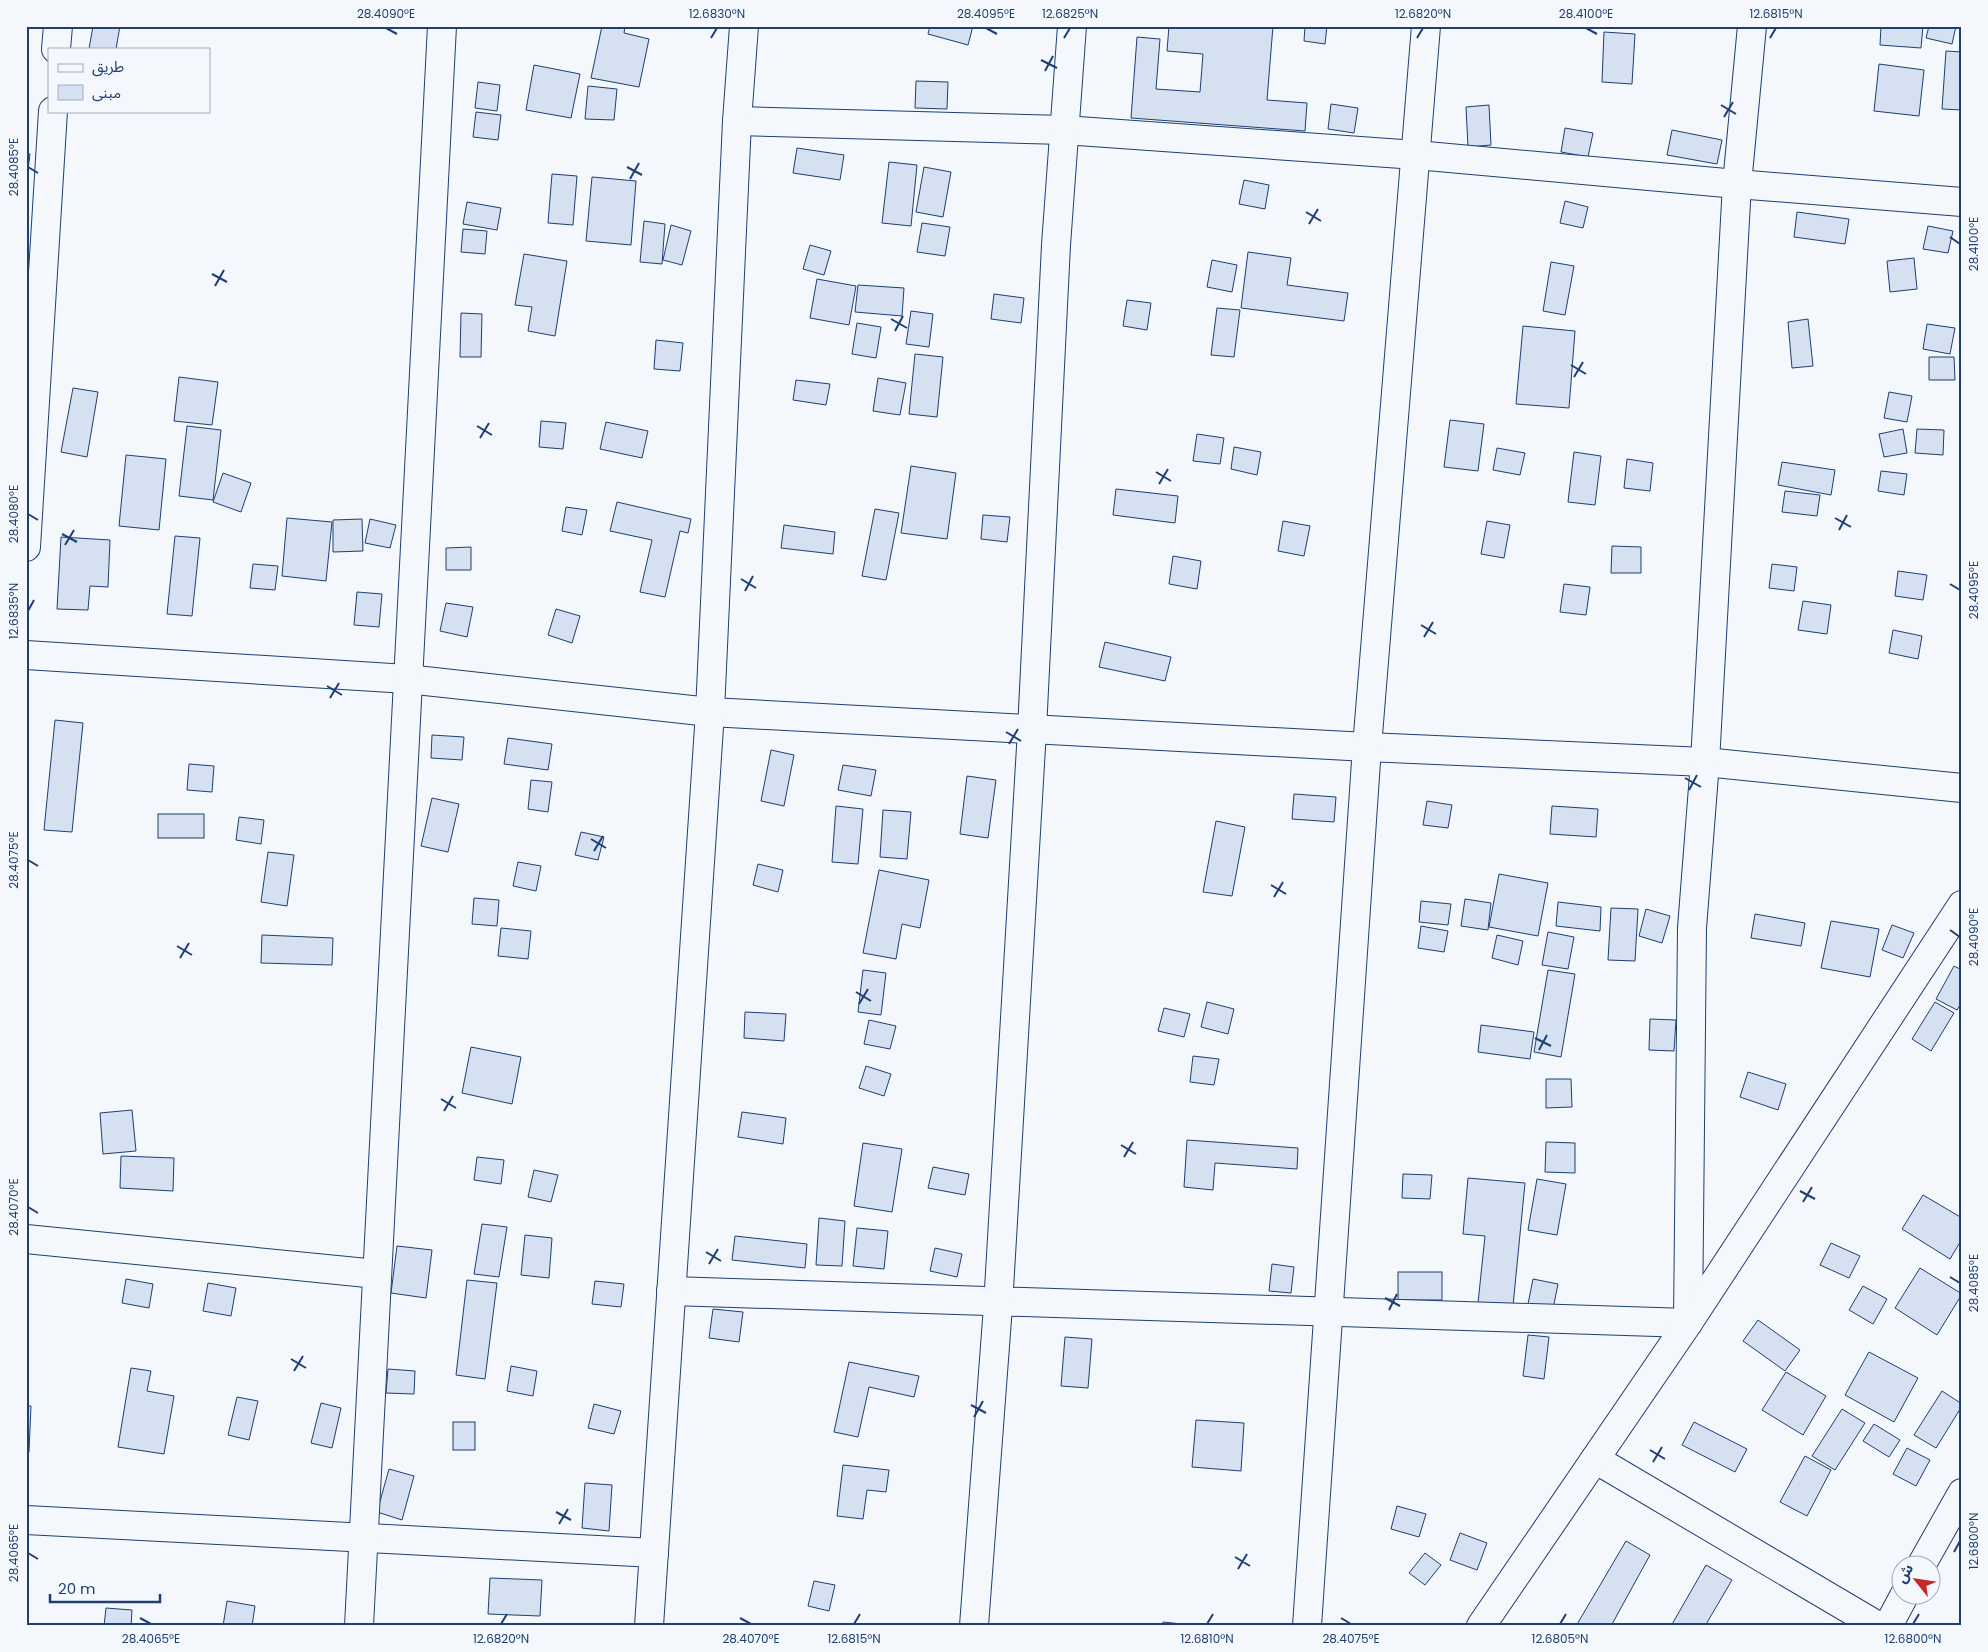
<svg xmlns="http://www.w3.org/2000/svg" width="1988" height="1652" font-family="Poppins,'Noto Sans Arabic',sans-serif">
  <rect width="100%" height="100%" fill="#f4f7fb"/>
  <g fill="#d5e0f0" stroke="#1d3f73">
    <polygon points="93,26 120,26 116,49 89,49"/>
    <polygon points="602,26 625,26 624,33 649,39 639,87 591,78"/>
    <polygon points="930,26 973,26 968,45 928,34"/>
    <polygon points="1169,26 1273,26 1267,100 1307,103 1305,131 1131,118 1137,37 1160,39 1156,89 1200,92 1203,54 1167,51"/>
    <polygon points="1305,26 1327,26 1325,44 1304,41"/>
    <polygon points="1881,26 1923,26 1921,48 1880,45"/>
    <polygon points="1929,26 1956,26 1952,44 1926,38"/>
    <polygon points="1604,32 1635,34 1632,84 1602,82"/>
    <polygon points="1946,51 1962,52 1962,110 1942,109"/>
    <polygon points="1879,64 1924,70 1919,116 1874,111"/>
    <polygon points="534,65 580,74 571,118 526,110"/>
    <polygon points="916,81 948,82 947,109 915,108"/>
    <polygon points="478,82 500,85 497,111 475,108"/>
    <polygon points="588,86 617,89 614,120 585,119"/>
    <polygon points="1331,104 1358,108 1354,133 1328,129"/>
    <polygon points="1489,105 1491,145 1468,147 1466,107"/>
    <polygon points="476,112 501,115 498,140 473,137"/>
    <polygon points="1565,128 1593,133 1588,157 1561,152"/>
    <polygon points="1672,130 1722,140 1717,164 1667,155"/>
    <polygon points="797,148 844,155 840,180 793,173"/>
    <polygon points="26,153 30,154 27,177 26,177"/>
    <polygon points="889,162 917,165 911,226 882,223"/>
    <polygon points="924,167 951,172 943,217 916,212"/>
    <polygon points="552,174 577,176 573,225 548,223"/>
    <polygon points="592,177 636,181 631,245 586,241"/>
    <polygon points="1244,180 1269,185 1265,209 1239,204"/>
    <polygon points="1565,201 1588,207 1583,228 1560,223"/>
    <polygon points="467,202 501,208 497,230 463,224"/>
    <polygon points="1797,212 1849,219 1845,244 1794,237"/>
    <polygon points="644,221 665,224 662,264 640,262"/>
    <polygon points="922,223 950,227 945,256 917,252"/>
    <polygon points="671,225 691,231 682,265 663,260"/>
    <polygon points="1928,226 1953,231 1948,253 1923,249"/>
    <polygon points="463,229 487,231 485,254 461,252"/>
    <polygon points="810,245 831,251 824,275 803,269"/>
    <polygon points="1248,252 1291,258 1287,285 1348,293 1344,321 1241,308"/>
    <polygon points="524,254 567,261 555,336 528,331 532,307 515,305"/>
    <polygon points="1914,258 1917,289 1890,292 1887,261"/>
    <polygon points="1212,260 1237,265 1232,292 1207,287"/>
    <polygon points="1551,262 1574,266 1565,315 1543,311"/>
    <polygon points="817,279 856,286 849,325 810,318"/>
    <polygon points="858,285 904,288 902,316 855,312"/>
    <polygon points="994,294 1024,298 1021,323 991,319"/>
    <polygon points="1127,300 1151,303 1147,330 1123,326"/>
    <polygon points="1217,308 1240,310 1234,357 1211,355"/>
    <polygon points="911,311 933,314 929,347 906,344"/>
    <polygon points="461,313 482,314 481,357 460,357"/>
    <polygon points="1808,319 1813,366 1792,368 1788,322"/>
    <polygon points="857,323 881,327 876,358 852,354"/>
    <polygon points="1927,324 1955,328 1950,354 1923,349"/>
    <polygon points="1523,326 1575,331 1569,408 1516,404"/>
    <polygon points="656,340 683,343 680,371 654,369"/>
    <polygon points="915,354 943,357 937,417 909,414"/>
    <polygon points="1929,357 1954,357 1955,380 1929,380"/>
    <polygon points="179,377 218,382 212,425 174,421"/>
    <polygon points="878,378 906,383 900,415 873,411"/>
    <polygon points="796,380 830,384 826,405 793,400"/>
    <polygon points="73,388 98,392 87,457 61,452"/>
    <polygon points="1889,392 1912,396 1907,422 1884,418"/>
    <polygon points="1450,420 1484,424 1478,471 1444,467"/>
    <polygon points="541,421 566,423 563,449 539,447"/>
    <polygon points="606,422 648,431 642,458 600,449"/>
    <polygon points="187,426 221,430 213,500 179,496"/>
    <polygon points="1903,429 1907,453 1884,457 1879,434"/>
    <polygon points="1917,429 1944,430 1943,455 1915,453"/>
    <polygon points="1197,434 1224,438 1220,464 1193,461"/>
    <polygon points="1234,447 1261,452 1257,475 1231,469"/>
    <polygon points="1497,448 1525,453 1520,475 1493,470"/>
    <polygon points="1574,452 1601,456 1595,505 1568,502"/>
    <polygon points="126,455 166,459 159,530 119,526"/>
    <polygon points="1627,459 1653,463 1650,491 1624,488"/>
    <polygon points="1782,462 1835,470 1831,495 1778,485"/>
    <polygon points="911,466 956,473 947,539 901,533"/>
    <polygon points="1881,471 1907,474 1904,495 1878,491"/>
    <polygon points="223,473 251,483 241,512 213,502"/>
    <polygon points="1116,489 1178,496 1175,523 1113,515"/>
    <polygon points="1785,491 1820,495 1817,516 1782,512"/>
    <polygon points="617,502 691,519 688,533 680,531 665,597 640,592 652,540 610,531"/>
    <polygon points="566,507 587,510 582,535 562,531"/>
    <polygon points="875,509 899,513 886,580 862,576"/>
    <polygon points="983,515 1010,517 1007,542 981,539"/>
    <polygon points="287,518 332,522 326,581 282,576"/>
    <polygon points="362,519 363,551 333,552 333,520"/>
    <polygon points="370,519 396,525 390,548 365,543"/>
    <polygon points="1283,521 1310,526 1304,556 1278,551"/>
    <polygon points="1487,521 1510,525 1504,558 1481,554"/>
    <polygon points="784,525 835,532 833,554 781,548"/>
    <polygon points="175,536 200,538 192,616 167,614"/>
    <polygon points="61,537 110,540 108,587 90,586 88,610 57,609"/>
    <polygon points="1612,546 1641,547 1641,573 1611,573"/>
    <polygon points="471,547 471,570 446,570 446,548"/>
    <polygon points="1173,556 1201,561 1197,589 1169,584"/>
    <polygon points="253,564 278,566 275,590 250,588"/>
    <polygon points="1772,564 1797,567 1794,591 1769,588"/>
    <polygon points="1898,571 1927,575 1923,600 1895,596"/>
    <polygon points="1564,584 1590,587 1586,615 1560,612"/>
    <polygon points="357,592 382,594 379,627 354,625"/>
    <polygon points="1803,601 1831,605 1827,634 1798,630"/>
    <polygon points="446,603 473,607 467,637 440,631"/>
    <polygon points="556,609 580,616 572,643 548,635"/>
    <polygon points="1893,630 1922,636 1918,659 1889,653"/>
    <polygon points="1105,642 1171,657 1165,681 1099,667"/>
    <polygon points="55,720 83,723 72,832 44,830"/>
    <polygon points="432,735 464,737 462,760 431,758"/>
    <polygon points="508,738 552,744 548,770 504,764"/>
    <polygon points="771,750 794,755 784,806 761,801"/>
    <polygon points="189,764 214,766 212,792 187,790"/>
    <polygon points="843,765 876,770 871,796 838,790"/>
    <polygon points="967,776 996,780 988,838 960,834"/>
    <polygon points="531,780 552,782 548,812 528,809"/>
    <polygon points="1294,794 1336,797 1334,822 1292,819"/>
    <polygon points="432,798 459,804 448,852 421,846"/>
    <polygon points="1427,801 1452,805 1448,828 1423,825"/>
    <polygon points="836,806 863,809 858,864 832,862"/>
    <polygon points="1552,806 1598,809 1596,837 1550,834"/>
    <polygon points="883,810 911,812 907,859 880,857"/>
    <rect x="158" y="814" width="46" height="24"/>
    <polygon points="239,817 264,820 261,844 236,840"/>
    <polygon points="1216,821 1245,827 1232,896 1203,892"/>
    <polygon points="581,832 604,837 598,860 575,855"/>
    <polygon points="268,852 294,855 287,906 261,902"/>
    <polygon points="518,862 541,866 536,891 513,886"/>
    <polygon points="758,864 783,870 778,892 753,885"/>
    <polygon points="879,870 929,880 920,928 902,924 896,959 863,953"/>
    <polygon points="1499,874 1548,883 1538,936 1489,927"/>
    <polygon points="474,898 499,900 497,926 472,924"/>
    <polygon points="1465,899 1491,903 1488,930 1461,926"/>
    <polygon points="1421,901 1451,904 1448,925 1419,922"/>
    <polygon points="1558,902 1601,907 1600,931 1556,926"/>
    <polygon points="1611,908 1638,909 1635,961 1608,960"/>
    <polygon points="1646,909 1670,916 1662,943 1639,936"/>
    <polygon points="1755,914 1805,923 1801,946 1751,938"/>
    <polygon points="1831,921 1879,929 1870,977 1821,968"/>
    <polygon points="1892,925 1914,933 1903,958 1882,950"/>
    <polygon points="1421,926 1448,931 1444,952 1418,948"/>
    <polygon points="501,928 531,931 528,959 498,956"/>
    <polygon points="1548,932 1574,937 1568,969 1542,965"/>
    <polygon points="262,935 333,938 332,965 261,963"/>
    <polygon points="1497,935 1523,941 1518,965 1492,958"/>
    <polygon points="1954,966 1962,970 1962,1002 1957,1010 1936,999"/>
    <polygon points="863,970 886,973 881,1015 858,1012"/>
    <polygon points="1548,970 1575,974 1561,1057 1534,1052"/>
    <polygon points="1207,1002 1234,1009 1228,1034 1201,1027"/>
    <polygon points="1935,1002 1954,1013 1931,1051 1912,1039"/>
    <polygon points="1164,1008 1190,1014 1184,1037 1158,1031"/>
    <polygon points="745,1012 786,1014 784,1041 744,1038"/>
    <polygon points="1650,1019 1676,1020 1674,1051 1649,1050"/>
    <polygon points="869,1020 896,1026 890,1049 864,1044"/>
    <polygon points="1481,1025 1534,1032 1530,1059 1478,1052"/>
    <polygon points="471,1047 521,1057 512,1104 462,1093"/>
    <polygon points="1193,1056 1219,1059 1214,1085 1190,1082"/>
    <polygon points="866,1066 891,1074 884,1096 859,1088"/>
    <polygon points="1748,1072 1786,1084 1778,1110 1740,1097"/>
    <polygon points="1546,1079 1571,1079 1572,1107 1546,1108"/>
    <polygon points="132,1110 136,1151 103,1154 100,1113"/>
    <polygon points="742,1112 786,1118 783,1144 738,1137"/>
    <polygon points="1187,1140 1298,1148 1297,1169 1215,1163 1213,1190 1184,1187"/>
    <polygon points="1546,1142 1575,1143 1575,1173 1545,1172"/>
    <polygon points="863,1143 902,1149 892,1212 854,1206"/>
    <polygon points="121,1156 174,1158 173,1191 120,1188"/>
    <polygon points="477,1157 504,1160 501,1184 474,1180"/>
    <polygon points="933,1167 969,1174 965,1195 928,1188"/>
    <polygon points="534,1170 558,1175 551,1202 528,1197"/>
    <polygon points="1403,1174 1432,1175 1430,1199 1402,1198"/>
    <polygon points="1468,1178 1525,1183 1513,1306 1478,1303 1485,1236 1463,1234"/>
    <polygon points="1537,1179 1566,1184 1557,1235 1528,1230"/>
    <polygon points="1923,1195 1962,1218 1962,1239 1950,1259 1902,1229"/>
    <polygon points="819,1218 845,1221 842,1266 816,1265"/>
    <polygon points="482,1224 507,1227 499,1277 474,1274"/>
    <polygon points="857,1228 888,1231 884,1269 853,1266"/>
    <polygon points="525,1235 552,1238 549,1278 521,1275"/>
    <polygon points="735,1236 807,1244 805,1268 732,1260"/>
    <polygon points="1831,1243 1860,1256 1849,1278 1820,1265"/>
    <polygon points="397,1246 432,1250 426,1298 391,1293"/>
    <polygon points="935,1248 962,1254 957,1277 930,1271"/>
    <polygon points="1272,1264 1294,1267 1291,1293 1269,1291"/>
    <polygon points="1920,1268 1962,1294 1937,1335 1895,1308"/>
    <rect x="1398" y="1272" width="44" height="28"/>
    <polygon points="126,1279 153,1284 149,1308 122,1303"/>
    <polygon points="1533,1279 1558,1284 1553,1309 1528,1304"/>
    <polygon points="467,1280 497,1283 485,1379 456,1375"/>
    <polygon points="595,1281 624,1284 621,1307 592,1304"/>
    <polygon points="208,1283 236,1288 231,1316 203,1311"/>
    <polygon points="1863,1286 1887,1299 1873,1324 1849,1310"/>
    <polygon points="713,1309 743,1312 739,1342 709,1338"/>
    <polygon points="1758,1320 1800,1350 1785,1371 1743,1341"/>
    <polygon points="1528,1335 1549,1337 1544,1379 1523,1376"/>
    <polygon points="1065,1337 1092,1339 1088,1388 1061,1386"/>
    <polygon points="1869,1352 1918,1378 1894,1422 1845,1395"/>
    <polygon points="849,1362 919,1376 914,1397 869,1387 858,1437 834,1432"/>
    <polygon points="511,1366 537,1371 533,1396 507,1391"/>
    <polygon points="131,1368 151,1371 147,1391 174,1396 164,1454 118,1447"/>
    <polygon points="388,1369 415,1371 414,1394 386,1393"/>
    <polygon points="1786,1372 1826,1396 1803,1435 1762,1410"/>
    <polygon points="1942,1391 1962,1404 1962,1406 1936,1448 1914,1435"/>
    <polygon points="237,1397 258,1401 249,1440 228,1435"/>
    <polygon points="321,1403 341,1408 332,1448 311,1443"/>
    <polygon points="594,1404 621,1411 614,1434 588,1428"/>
    <polygon points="26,1406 31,1406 29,1452 26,1451"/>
    <polygon points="1842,1409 1865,1423 1835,1470 1812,1456"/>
    <polygon points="1196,1420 1244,1423 1241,1471 1192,1467"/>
    <rect x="453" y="1422" width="22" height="28"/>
    <polygon points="1694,1422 1747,1449 1735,1472 1682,1445"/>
    <polygon points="1874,1424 1900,1440 1889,1457 1863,1441"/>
    <polygon points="1907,1448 1930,1460 1916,1486 1893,1474"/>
    <polygon points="1805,1456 1831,1470 1807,1516 1780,1502"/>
    <polygon points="843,1465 889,1470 886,1492 867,1490 863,1519 837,1516"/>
    <polygon points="389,1469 414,1476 402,1520 377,1512"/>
    <polygon points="585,1483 612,1485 609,1531 582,1528"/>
    <polygon points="1397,1506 1426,1514 1419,1537 1391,1529"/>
    <polygon points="1460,1533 1487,1543 1477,1570 1450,1560"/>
    <polygon points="1626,1541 1650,1555 1611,1626 1576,1626"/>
    <polygon points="1425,1553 1441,1565 1425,1585 1409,1573"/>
    <polygon points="1706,1565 1732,1580 1705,1626 1671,1626"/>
    <polygon points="490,1578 542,1580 540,1616 488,1614"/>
    <polygon points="814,1581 835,1585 829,1611 808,1606"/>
    <polygon points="227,1601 255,1606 252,1626 223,1626"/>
    <polygon points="106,1608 132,1610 131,1626 104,1626"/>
    <polygon points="1163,1622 1192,1625 1192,1626 1162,1626"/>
  </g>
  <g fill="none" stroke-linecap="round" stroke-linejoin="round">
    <defs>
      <g id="street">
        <polyline points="56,49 58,26"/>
        <polyline points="737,121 1064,130 1416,155 1737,184 1962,202"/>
        <polyline points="26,547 53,111"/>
        <polyline points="26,655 407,679 710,712 1367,747 1705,762 1962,788"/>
        <polyline points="26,1239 377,1274"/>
        <polyline points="671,1291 1688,1323 1692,928 1705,762 1737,184 1752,26"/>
        <polyline points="1595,1459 1878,1626"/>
        <polyline points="26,1520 654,1553"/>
        <polyline points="1922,1564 1962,1493"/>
        <polyline points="359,1626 442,26"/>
        <polyline points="649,1626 710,712 737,121 744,26"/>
        <polyline points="974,1626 998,1306 1032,730 1056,245 1072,26"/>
        <polyline points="1307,1626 1367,747 1426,26"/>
        <polyline points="1481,1626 1688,1323 1962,905"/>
        <polyline points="1888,1626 1905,1594"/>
      </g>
    </defs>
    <use href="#street" stroke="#1d3f73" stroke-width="30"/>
    <use href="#street" stroke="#f4f7fb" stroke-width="28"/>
  </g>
  <path fill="none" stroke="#1d3f73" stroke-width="2" d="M386,28L397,34M986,28L997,34M1586,28L1597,34M711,38L717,28M1064,38L1070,28M1417,38L1423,28M1770,38L1776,28M1041,60L1057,68M1045,71L1053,56M1721,105L1736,114M1724,117L1733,102M28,167L38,173M627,167L642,175M630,179L639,163M1306,212L1321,221M1309,224L1318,209M1950,237L1960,244M212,274L227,282M215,286L224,270M891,319L907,328M895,331L903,316M1571,365L1586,374M1574,377L1583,362M477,426L492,435M480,438L489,423M1156,472L1171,481M1159,484L1168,469M28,514L38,520M1835,518L1851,527M1839,530L1847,515M62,534L77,542M65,545L74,530M741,579L756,588M1950,584L1960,590M745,591L753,576M28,611L34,600M1421,625L1436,634M1424,637L1433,622M327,686L342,695M330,698L339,683M1006,732L1021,741M1009,744L1018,729M1685,778L1701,787M1689,790L1697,775M591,839L606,848M594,851L603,836M28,860L38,866M1271,885L1286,894M1274,897L1283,882M1950,930L1960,937M177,946L192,955M180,958L189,943M856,992L871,1001M859,1004L868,989M1535,1038L1551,1046M1539,1050L1547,1035M441,1099L456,1108M444,1111L453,1096M1121,1145L1136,1154M1124,1157L1133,1142M1800,1191L1815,1199M1803,1202L1812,1187M28,1207L38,1213M706,1252L721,1261M709,1264L718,1249M1950,1277L1960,1283M1385,1298L1400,1306M1389,1310L1397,1294M291,1359L306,1368M294,1371L303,1356M971,1405L986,1413M974,1417L983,1401M1650,1450L1665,1459M1653,1462L1662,1447M556,1512L571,1520M559,1524L568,1509M1954,1552L1960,1541M28,1553L38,1559M1235,1557L1250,1566M1238,1569L1247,1554M140,1618L151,1624M740,1618L751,1624M1341,1618L1351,1624M501,1624L507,1614M854,1624L860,1614M1207,1624L1213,1614M1560,1624L1566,1614M1913,1624L1919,1614"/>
  <rect width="1988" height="1652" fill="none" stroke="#f4f7fb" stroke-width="55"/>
  <rect x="48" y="48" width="162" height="65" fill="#f4f7fb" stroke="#9eadc5"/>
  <rect x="58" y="64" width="25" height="8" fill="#f4f7fb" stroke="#9eadc5"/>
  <text x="92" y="72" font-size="15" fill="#1d3f73">طريق</text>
  <rect x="58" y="85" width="25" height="15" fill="#d5e0f0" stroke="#9eadc5"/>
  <text x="92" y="98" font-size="15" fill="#1d3f73">مبنى</text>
  <g transform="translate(1916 1580) rotate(300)"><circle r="24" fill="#f4f7fb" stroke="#9eadc5"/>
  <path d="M0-4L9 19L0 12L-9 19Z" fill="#c62828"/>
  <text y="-8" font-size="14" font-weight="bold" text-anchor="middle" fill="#1d3f73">ش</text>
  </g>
  <path d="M50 1594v8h110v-8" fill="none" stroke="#1d3f73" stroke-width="2.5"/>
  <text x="58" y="1594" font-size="15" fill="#1d3f73" stroke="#f4f7fb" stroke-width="4" paint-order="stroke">20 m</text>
  <rect x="28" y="28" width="1932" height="1596" fill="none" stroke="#1d3f73" stroke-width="2"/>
  <g font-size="12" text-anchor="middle" fill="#1d3f73">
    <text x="386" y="18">28.4090°E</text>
    <text x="717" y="18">12.6830°N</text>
    <text x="986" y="18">28.4095°E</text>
    <text x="1070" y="18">12.6825°N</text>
    <text x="1423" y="18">12.6820°N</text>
    <text x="1586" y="18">28.4100°E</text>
    <text x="1776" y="18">12.6815°N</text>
    <text transform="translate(14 167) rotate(-90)" y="4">28.4085°E</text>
    <text transform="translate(1974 244) rotate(-90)" y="4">28.4100°E</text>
    <text transform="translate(14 514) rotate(-90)" y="4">28.4080°E</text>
    <text transform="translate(1974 590) rotate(-90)" y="4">28.4095°E</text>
    <text transform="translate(14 611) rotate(-90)" y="4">12.6835°N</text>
    <text transform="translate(14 860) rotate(-90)" y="4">28.4075°E</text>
    <text transform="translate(1974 937) rotate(-90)" y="4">28.4090°E</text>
    <text transform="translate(14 1207) rotate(-90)" y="4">28.4070°E</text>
    <text transform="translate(1974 1283) rotate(-90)" y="4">28.4085°E</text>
    <text transform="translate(1974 1541) rotate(-90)" y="4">12.6800°N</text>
    <text transform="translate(14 1553) rotate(-90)" y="4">28.4065°E</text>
    <text x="151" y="1643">28.4065°E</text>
    <text x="501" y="1643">12.6820°N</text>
    <text x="751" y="1643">28.4070°E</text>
    <text x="854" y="1643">12.6815°N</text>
    <text x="1207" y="1643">12.6810°N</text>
    <text x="1351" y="1643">28.4075°E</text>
    <text x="1560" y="1643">12.6805°N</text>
    <text x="1913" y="1643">12.6800°N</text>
  </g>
</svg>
